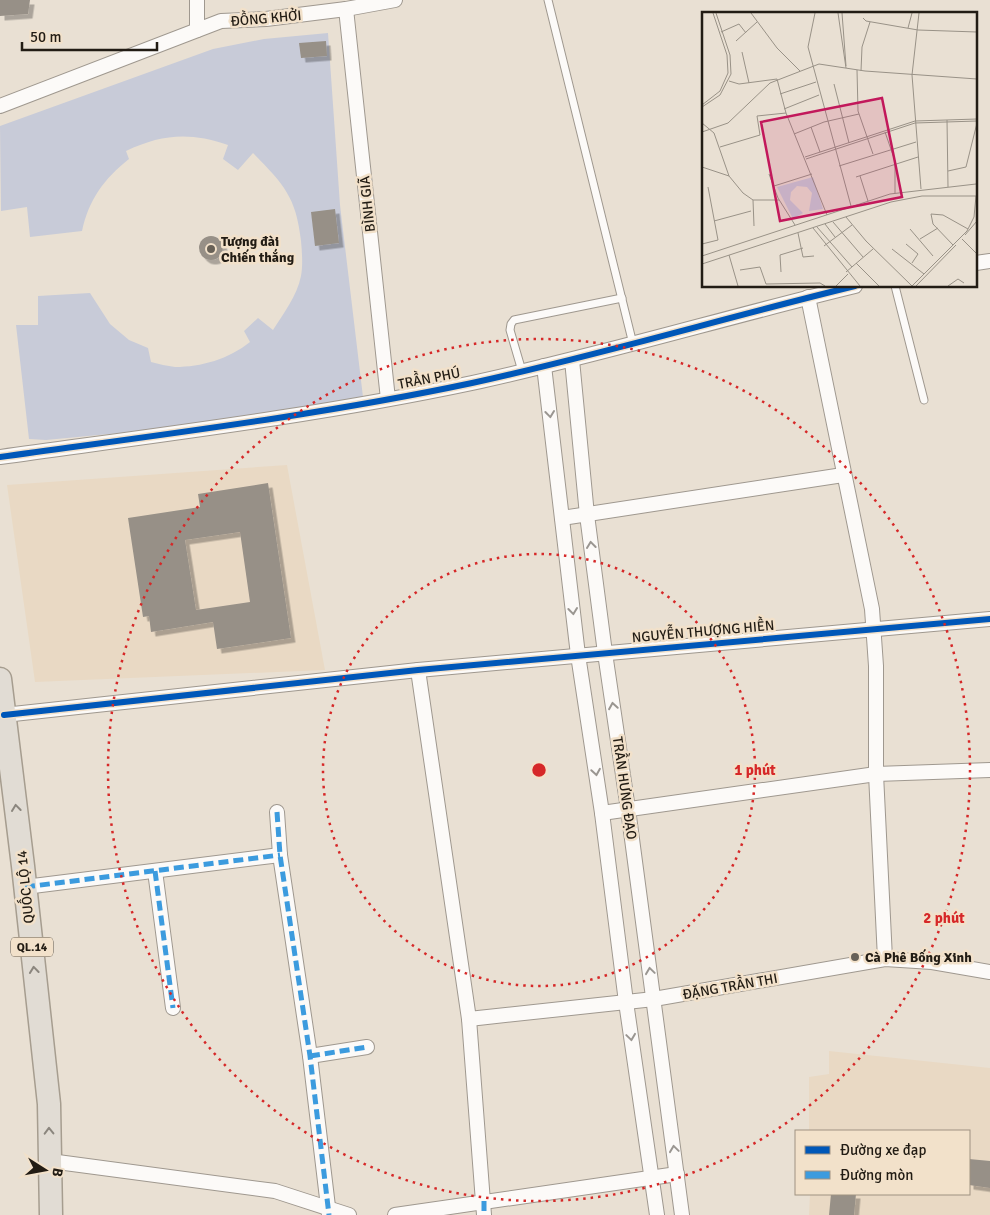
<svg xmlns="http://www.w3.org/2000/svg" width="990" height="1215" font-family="Signika,sans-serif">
  <defs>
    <filter id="shadow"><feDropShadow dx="4.5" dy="4.5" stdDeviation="0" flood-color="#0004"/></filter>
  </defs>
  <rect width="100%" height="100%" fill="#e9e0d3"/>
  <g fill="#e9d9c4">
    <polygon points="287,465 325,670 35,682 7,485"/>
    <polygon points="829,1051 990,1068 990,1215 809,1215 810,1194 969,1194 969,1131 809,1131 809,1077 829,1074"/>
  </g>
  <path fill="#c8cbd8" d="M328,33L340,205L363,397L243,426L120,433L46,440L29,439L16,325H38V296L90,293L110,324L129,340L148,348L151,362C159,364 167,366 175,367C201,367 229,359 250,342L244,331L258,318L273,330C283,314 297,296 301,276C303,265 302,252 301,241C296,196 283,184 253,153L238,170L223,159L228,145C190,132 162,134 126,151L129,159C104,179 89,199 82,231L30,237L27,207L1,211L0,126L213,49L264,39Z"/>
  <g fill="#979087" fill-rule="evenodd" filter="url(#shadow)">
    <polygon points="0,0 30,0 28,14 0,16"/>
    <polygon points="326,41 327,56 301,58 299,43"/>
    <polygon points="335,209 339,243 315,246 311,212"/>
    <circle cx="211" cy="248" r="12"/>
    <path d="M268,483L291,638L217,649L213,622L151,632L149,616L143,617L128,518L200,507L198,494ZM240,532L250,602L196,610L185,540Z"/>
    <polygon points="969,1159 990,1161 990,1188 969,1185"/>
    <polygon points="831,1194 856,1194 854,1215 829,1215"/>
  </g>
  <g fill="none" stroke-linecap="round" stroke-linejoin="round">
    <defs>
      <g id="service">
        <polyline points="548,0 633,344"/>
        <polyline points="895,286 924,400"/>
        <polyline points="522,371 510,330 511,324 514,320 622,298"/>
      </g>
      <g id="minor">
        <polyline points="197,0 197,30"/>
        <polyline points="346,9 388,399"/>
        <polyline points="0,106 221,21 266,19 346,9 395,0"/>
        <polyline points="976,263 990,261"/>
        <polyline points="808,297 872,609 876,666 876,774 885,959"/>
        <polyline points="572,360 587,515 605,653 628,809 682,1215"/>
        <polyline points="544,366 578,655 602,813 626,1002 657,1215"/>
        <path d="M0,457C158,435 316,416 472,383C601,355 727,317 855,286"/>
        <polyline points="562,518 843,475"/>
        <polyline points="418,670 469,1019 484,1215"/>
        <polyline points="4,715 418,670 990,619"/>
        <polyline points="277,812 280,855 310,1056 329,1215"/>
        <polyline points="602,813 876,774 990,770"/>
        <polyline points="155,871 173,1008"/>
        <polyline points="25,887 280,855"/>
        <polyline points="469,1019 654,999 885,959 932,962 990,972"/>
        <polyline points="310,1056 367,1047"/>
        <polyline points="50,1161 275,1191 349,1215"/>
        <polyline points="395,1215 677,1174"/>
      </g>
      <polyline id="trunk" points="0,679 23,866 49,1104 51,1215"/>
    </defs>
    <use href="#service" stroke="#9f988f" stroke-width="9"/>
    <use href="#minor" stroke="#9f988f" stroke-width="16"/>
    <use href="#trunk" stroke="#a69d8f" stroke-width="25"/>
    <use href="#service" stroke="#fcfaf8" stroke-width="7"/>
    <use href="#minor" stroke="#fcfaf8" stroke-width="14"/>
    <use href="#trunk" stroke="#e1dcd4" stroke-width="22"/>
    <g stroke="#3c9bde" stroke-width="5" stroke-dasharray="10 5" stroke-linecap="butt">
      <polyline points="277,812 280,855 310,1056 329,1215"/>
      <polyline points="155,871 173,1008"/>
      <polyline points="25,887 280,855"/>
      <polyline points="310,1056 367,1047"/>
      <polyline points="484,1201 484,1215"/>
    </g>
    <defs>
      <g id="cycleway">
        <path d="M0,457C158,435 316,416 472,383C601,355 727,317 855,286"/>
        <polyline points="4,715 418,670 990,619"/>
      </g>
    </defs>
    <use href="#cycleway" stroke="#f2e1ca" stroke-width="9"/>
    <use href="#cycleway" stroke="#0057b8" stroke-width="6"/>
  </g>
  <defs><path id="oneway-chevron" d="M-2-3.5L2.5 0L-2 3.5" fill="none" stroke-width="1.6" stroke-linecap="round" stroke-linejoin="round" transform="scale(1.25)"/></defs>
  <g stroke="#9a9691">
    <use href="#oneway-chevron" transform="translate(550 414) rotate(83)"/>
    <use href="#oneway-chevron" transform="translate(591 545) rotate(-97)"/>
    <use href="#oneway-chevron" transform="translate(573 611) rotate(83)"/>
    <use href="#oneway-chevron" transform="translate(613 706) rotate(-99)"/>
    <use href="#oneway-chevron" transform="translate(596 772) rotate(81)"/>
    <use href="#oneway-chevron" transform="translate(650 971) rotate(-98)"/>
    <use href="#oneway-chevron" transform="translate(631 1037) rotate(82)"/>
    <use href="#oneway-chevron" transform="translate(674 1149) rotate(-98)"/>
  </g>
  <g stroke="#8b867e">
    <use href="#oneway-chevron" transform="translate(16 808) rotate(-97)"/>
    <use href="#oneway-chevron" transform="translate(34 970) rotate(-96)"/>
    <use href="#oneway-chevron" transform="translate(49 1131) rotate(-91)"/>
  </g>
  <g fill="none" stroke="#d62828" stroke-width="2.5" stroke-dasharray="2.5 5">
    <circle cx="539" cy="770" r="216"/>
    <circle cx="539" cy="770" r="431"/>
  </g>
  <g fill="#686157" stroke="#f2e1ca" stroke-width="2">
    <circle cx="211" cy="249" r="5"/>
    <circle cx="855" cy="957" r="5"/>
  </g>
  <g text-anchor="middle" stroke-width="5" stroke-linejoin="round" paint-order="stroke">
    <rect fill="#f2e1ca" stroke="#60574b" stroke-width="1" x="11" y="937.5" width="42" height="19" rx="4"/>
    <g font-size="12" font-weight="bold" fill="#221c14">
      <text x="32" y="951">QL.14</text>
    </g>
    <g font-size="14" fill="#221c14" stroke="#f2e1ca">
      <text transform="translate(266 18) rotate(-5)" y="5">ĐỒNG KHỞI</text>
      <text transform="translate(367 204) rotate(-96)" y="5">BÌNH GIÃ</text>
      <text transform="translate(429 378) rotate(-11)" y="5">TRẦN PHÚ</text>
      <text transform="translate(703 631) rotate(-5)" y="5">NGUYỄN THƯỢNG HIỀN</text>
      <text transform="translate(625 788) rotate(82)" y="5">TRẦN HƯNG ĐẠO</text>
      <text transform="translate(25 887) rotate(-96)" y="5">QUỐC LỘ 14</text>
      <text transform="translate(730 986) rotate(-10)" y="5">ĐẶNG TRẦN THI</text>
    </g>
    <g font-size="14" font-weight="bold" fill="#221c14" stroke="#f2e1ca" text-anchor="start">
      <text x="221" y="246">Tượng đài<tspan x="221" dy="16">Chiến thắng</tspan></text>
      <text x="865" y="962">Cà Phê Bống Xinh</text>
    </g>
  </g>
  <g transform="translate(702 12)">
    <rect width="275" height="275" fill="#e9e0d3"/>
    <path d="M111,165L121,197L107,199L110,181L105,175L95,174L89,180L88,188L101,201L91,207L75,175Z" fill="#c8cbd8"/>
    <path fill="none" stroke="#999287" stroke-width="1" d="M49,1L75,36L98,59M113,1L106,35L149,194M136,1L144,56M140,1L144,54M217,1L210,63L219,177M161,6L164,9L216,18L275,20M206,16L210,1M19,20L37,12L44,21M34,29L55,10M40,40L47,71M155,58L156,99L171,142M159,59L160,35L168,10M27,69L37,72L75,67L84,101L125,203M132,72L147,131M78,82L114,70M0,93L18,79L26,61L25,43L11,1M0,95L18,83L29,62L28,43L14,1M82,97L117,83M245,108L246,175M0,111L12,121L27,164L41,181L51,188H77M109,115L118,140M0,120L26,111L68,71L117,52L163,59L275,67M183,120L193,149V181M92,122L122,110L157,102M18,135L58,123L55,104L84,101M103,145L213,109L275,107M104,147L213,111L275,109M137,154L214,130M0,155L27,164M246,159L264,155L275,111M67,162L76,186L93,213M158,164L166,189M154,165L216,145M72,174L110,162M51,188L52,214M144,205L164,229L210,274M12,209L49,199M131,210L161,245M123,212L133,225M115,215L150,255M111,216L158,274M208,217L231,244M96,221L101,245L112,244M263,223L275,209M218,227L236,216M260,227L275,242M0,232L16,228L6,175M204,232L216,242L210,251M251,233L231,212L229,202L241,203L266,217M122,234L150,213M190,237L222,262M27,243L36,274M0,244L188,182L274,172M154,251L177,274M0,252L189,190L220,184H274M38,258L58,255L64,272L118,271L123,274M79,260L78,243L101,236M144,260L171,237M134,274L146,262M210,274L265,219L272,205L274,184M214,274L254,233M246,274L256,267L262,271"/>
    <path fill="#c2185b" fill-opacity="0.15" stroke="#c2185b" stroke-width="2.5" d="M180,86L200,185L78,209L59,110Z"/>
    <rect width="275" height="275" fill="none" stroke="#221c14" stroke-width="2.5"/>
  </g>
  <circle cx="539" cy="770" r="8" fill="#d62828" stroke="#f2e1ca" stroke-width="2.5"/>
  <g font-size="15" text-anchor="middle" font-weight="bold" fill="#d62828" stroke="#f2e1ca" stroke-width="5" stroke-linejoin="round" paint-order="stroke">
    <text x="755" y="775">1 phút</text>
    <text x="944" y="923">2 phút</text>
  </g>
  <rect x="795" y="1130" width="175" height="65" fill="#f2e1ca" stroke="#9f9281"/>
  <rect x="805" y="1146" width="25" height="8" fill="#0057b8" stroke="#9f9281"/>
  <text x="840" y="1155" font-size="15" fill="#221c14">Đường xe đạp</text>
  <rect x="805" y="1171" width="25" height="8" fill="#3c9bde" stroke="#9f9281"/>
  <text x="840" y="1180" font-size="15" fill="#221c14">Đường mòn</text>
  <g transform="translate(45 1170) rotate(101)" stroke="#f2e1ca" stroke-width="4" paint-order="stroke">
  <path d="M0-4L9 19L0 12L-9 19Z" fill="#221c14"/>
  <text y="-8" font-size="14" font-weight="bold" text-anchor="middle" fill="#221c14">B</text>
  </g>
  <path d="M22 42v8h135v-8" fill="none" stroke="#221c14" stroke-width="2.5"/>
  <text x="30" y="42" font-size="15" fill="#221c14" stroke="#f2e1ca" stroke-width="4" paint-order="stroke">50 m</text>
</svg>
